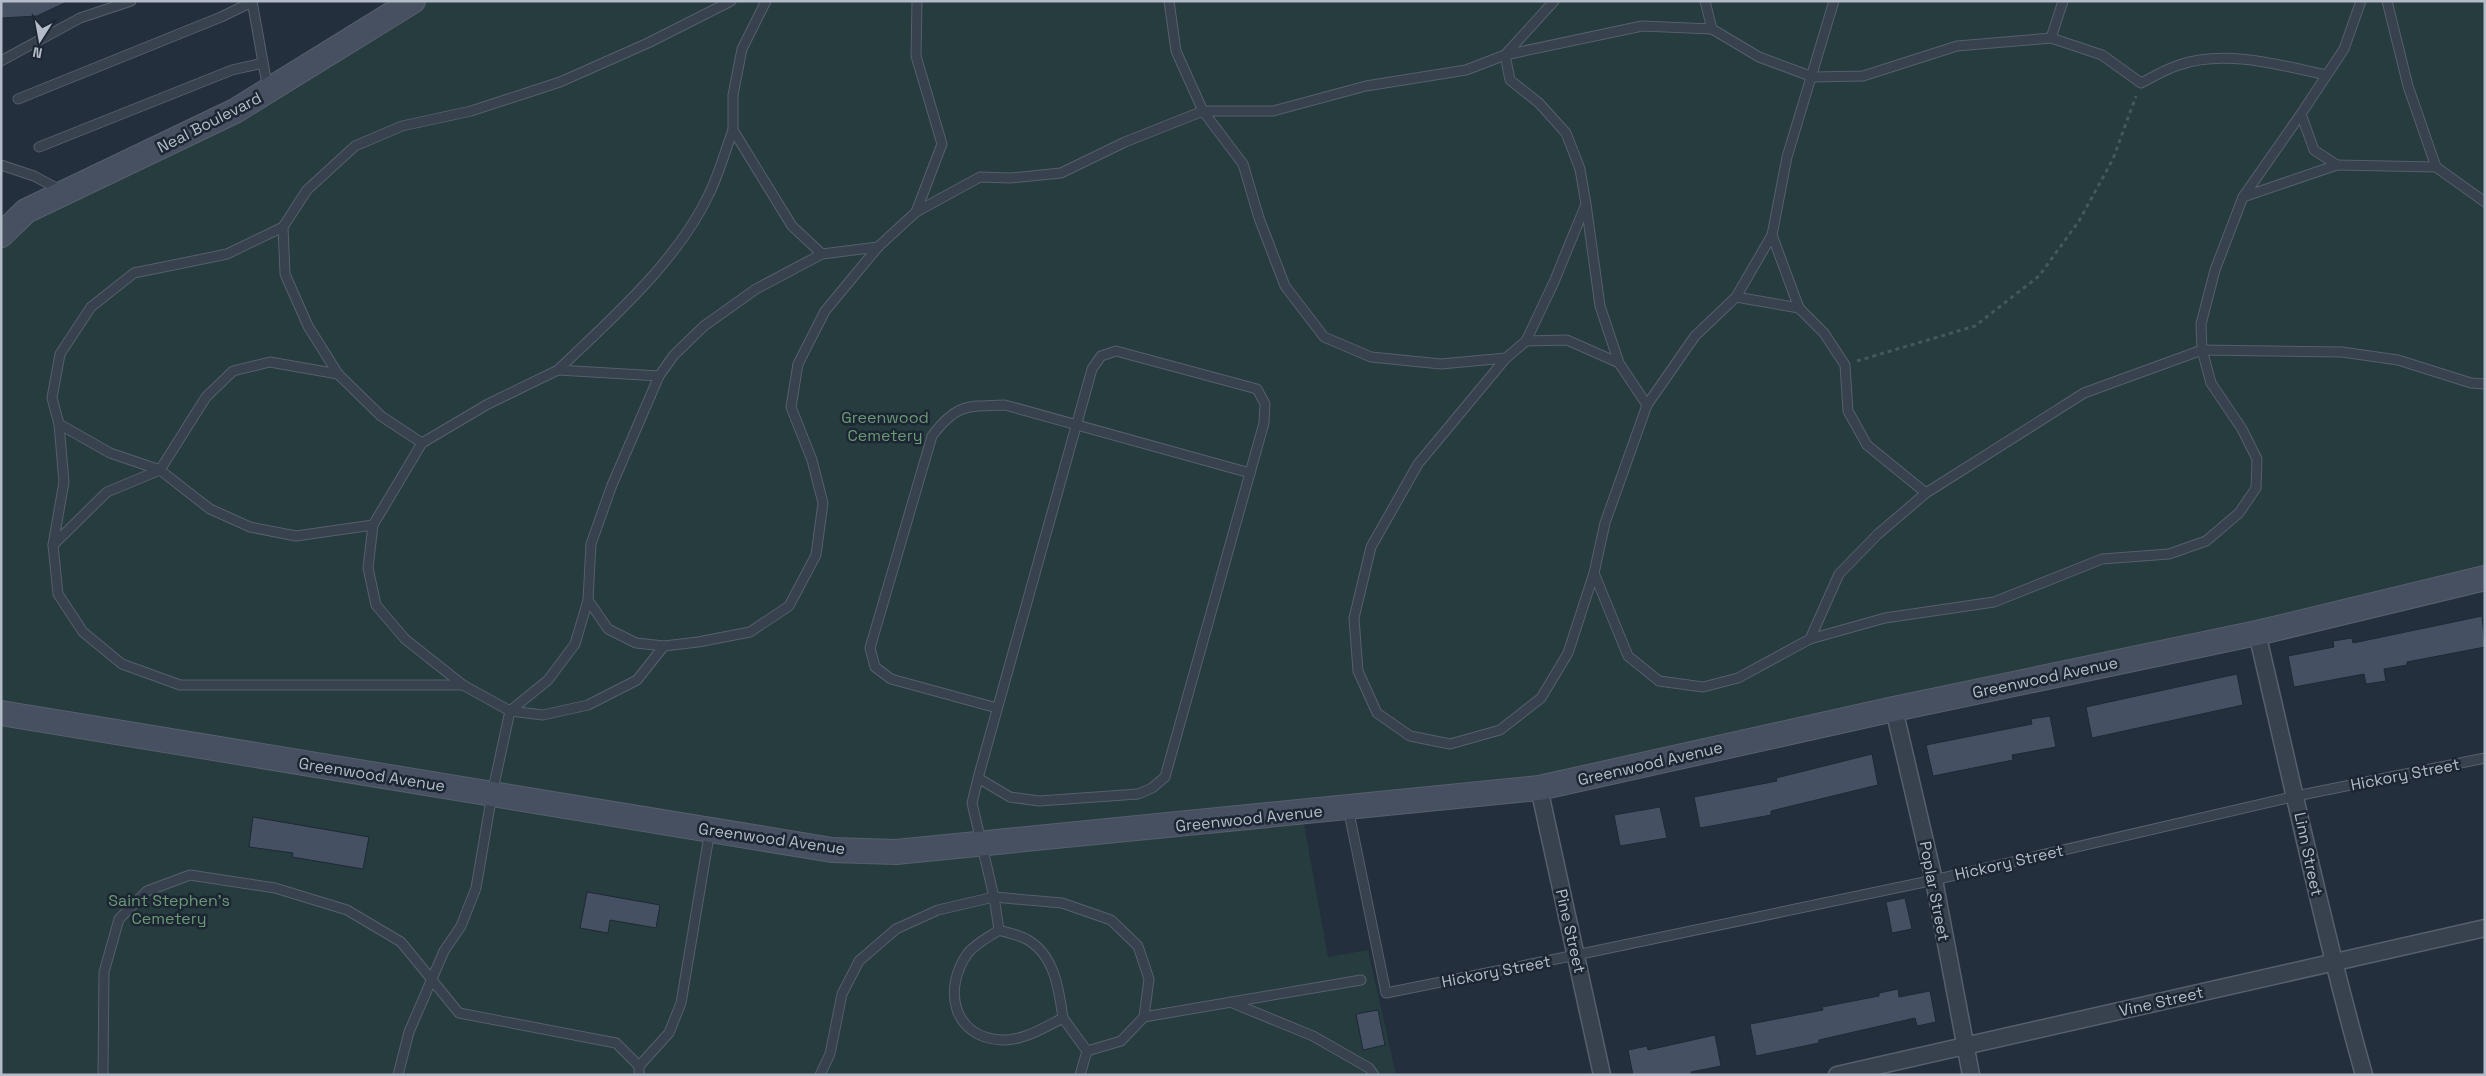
<svg xmlns="http://www.w3.org/2000/svg" width="2486" height="1076" font-family="'Space Grotesk',sans-serif">
  <rect width="100%" height="100%" fill="#242f3e"/>
  <polygon fill="#263c3f" points="413,1 2485,1 2485,578 1539,788 1302,813 1328,957 1368,950 1396,1075 1,1075 1,235"/>
  <g fill="#455162" stroke="#1f2835">
    <polygon points="1,1 69,1 37,16 1,18"/>
    <polygon points="2482,616 2485,647 2407,662 2407,665 2384,669 2386,681 2366,684 2364,674 2294,687 2288,656 2334,647 2333,641 2352,638 2353,643"/>
    <polygon points="2237,674 2243,705 2092,738 2086,707"/>
    <polygon points="2050,716 2056,747 2012,755 2013,760 1933,776 1926,745 2032,724 2031,719"/>
    <polygon points="1872,754 1878,785 1771,811 1771,815 1700,828 1694,797 1777,781 1776,778"/>
    <polygon points="1660,807 1667,838 1620,846 1614,815"/>
    <polygon points="253,817 369,837 363,869 292,857 293,853 249,847"/>
    <polygon points="587,892 660,905 656,928 610,920 608,933 580,928"/>
    <polygon points="1905,898 1912,929 1892,933 1886,902"/>
    <polygon points="1898,989 1899,997 1930,991 1936,1022 1917,1026 1915,1018 1819,1040 1819,1043 1756,1056 1750,1024 1823,1010 1822,1007 1879,996 1879,993"/>
    <polygon points="1378,1010 1385,1045 1363,1050 1356,1014"/>
    <polygon points="1715,1035 1721,1066 1691,1072 1692,1075 1633,1075 1628,1050 1647,1046 1648,1050"/>
  </g>
  <g fill="none" stroke-linecap="round" stroke-linejoin="round">
    <defs>
      <g id="lane">
        <polyline points="252,1 268,90"/>
        <polyline points="766,1 742,49 733,95 733,130 792,226 822,254"/>
        <polyline points="1169,1 1176,51 1203,111 1243,164 1259,218 1285,286 1324,337 1371,357 1441,364 1506,358"/>
        <path d="M1705,1L1712,29L1759,57L1813,77L1863,76L1957,46L2051,38L2102,55L2141,83C2153,77 2166,69 2179,65C2224,49 2281,65 2326,75"/>
        <polyline points="2051,38 2063,1"/>
        <polyline points="1,61 80,18 131,1"/>
        <polyline points="18,99 221,17 252,2"/>
        <polyline points="2301,114 2314,150 2337,165 2243,197 2301,114 2344,49 2361,1"/>
        <polyline points="39,147 232,70 263,63"/>
        <polyline points="1,165 34,176 62,191"/>
        <polyline points="2337,165 2436,167 2408,86 2387,1"/>
        <polyline points="2436,167 2485,202"/>
        <polyline points="1586,204 1600,306 1619,363 1567,340 1526,341 1554,282 1586,204 1580,169 1566,133 1539,103 1510,80 1505,55 1642,26 1712,29"/>
        <polyline points="916,212 942,144 916,56 917,1"/>
        <polyline points="283,227 227,254 134,273 91,307 60,354 52,398 59,424 110,453 160,470 210,509 250,527 296,536 373,525"/>
        <polyline points="1772,235 1787,157 1834,1"/>
        <polyline points="1799,308 1824,333 1845,365 1848,411 1867,445 1926,493"/>
        <polyline points="1526,341 1506,358 1418,464 1371,547 1354,618 1358,671 1377,713 1410,736 1450,744 1500,730 1541,698 1568,653 1594,573 1605,523 1647,405"/>
        <polyline points="1619,363 1647,405 1695,336 1736,297 1799,308 1772,235 1736,297"/>
        <path d="M558,370C610,320 678,261 709,194C719,174 725,151 733,130"/>
        <polyline points="59,424 64,482 53,545 107,492 160,470 206,397 233,371 270,362 338,374"/>
        <polyline points="422,443 381,416 338,374 308,326 285,274 283,227 307,190 355,146 402,126 471,111 560,82 648,43 731,1"/>
        <polyline points="53,545 58,594 83,632 122,664 180,685 463,685"/>
        <polyline points="1594,573 1628,656 1659,681 1703,687 1738,678 1810,639 1885,618 1994,602 2102,559 2169,554 2206,541 2239,513 2256,488 2257,459 2242,429 2211,383 2202,350 2201,324 2215,270 2243,197"/>
        <polyline points="588,600 608,629 636,643 664,646 637,680 588,705 543,715 510,711 463,685 405,639 376,605 368,568 373,525 422,443 488,404 558,370 659,376"/>
        <polyline points="1810,639 1839,574 1878,534 1926,493 2084,393 2202,350 2342,352 2398,360 2471,383 2485,384"/>
        <polyline points="664,646 698,642 750,632 789,606 816,555 823,503 812,460 791,407 798,364 825,311 878,247"/>
        <path d="M997,708L891,679L875,667L870,648L932,436C956,404 967,406 1005,405L1250,473"/>
        <path d="M978,778L1010,797L1039,801L1138,794L1152,788L1165,777L1264,423L1265,404L1257,389L1116,351L1101,356L1092,369L978,778L972,803L994,897L999,930C989,937 975,944 968,953C942,989 953,1038 1002,1040C1023,1041 1045,1027 1063,1018C1059,990 1055,956 1028,940C1020,935 1008,933 999,930"/>
        <polyline points="1348,808 1386,993 1576,955 1934,880 2296,796 2485,758"/>
        <polyline points="1230,1002 1313,1036 1369,1068 1374,1075"/>
        <polyline points="1144,1017 1361,980"/>
        <polyline points="1063,1018 1087,1051"/>
        <polyline points="639,1066 669,1033 681,1003 710,830"/>
        <polyline points="103,1075 104,972 119,919 147,891 190,875 275,888 347,910 401,942 459,1013 616,1043 639,1066 639,1075"/>
        <polyline points="398,1075 409,1032 444,951 461,926 476,888 492,794 510,711 548,680 575,644 588,600 591,544 612,485 659,376 674,355 704,326 756,289 822,254 878,247 916,212 980,177 1010,178 1061,173 1125,142 1203,111 1273,111 1366,86 1466,70 1505,55 1554,1"/>
        <polyline points="820,1075 830,1054 842,994 859,961 896,929 938,910 994,897 1062,903 1111,920 1138,946 1149,979 1144,1017 1121,1041 1087,1051"/>
        <polyline points="1080,1075 1087,1051"/>
      </g>
      <g id="street">
        <path d="M2257,633C2292,781 2323,929 2364,1075"/>
        <polyline points="1894,709 1934,880 1971,1075"/>
        <polyline points="1539,788 1602,1075"/>
        <polyline points="1837,1075 2485,928"/>
      </g>
      <g id="secondary">
        <polyline points="1,235 26,211 235,111 413,1"/>
        <polyline points="1,713 832,850 896,852 1539,788 1894,709 2257,633 2485,578"/>
      </g>
    </defs>
    <use href="#lane" stroke="#565f6c" stroke-width="11"/>
    <use href="#street" stroke="#565f6c" stroke-width="19"/>
    <use href="#secondary" stroke="#565f6c" stroke-width="26"/>
    <polyline stroke="#44595c" stroke-width="3" stroke-dasharray="4 4" stroke-linecap="butt" points="1857,361 1975,326 2039,276 2079,221 2113,159 2136,96"/>
    <use href="#lane" stroke="#38414e" stroke-width="9"/>
    <use href="#street" stroke="#38414e" stroke-width="16"/>
    <use href="#secondary" stroke="#465061" stroke-width="24"/>
  </g>
  <g text-anchor="middle" stroke-width="5" stroke-linejoin="round" paint-order="stroke">
    <g font-size="16" fill="#b4bcc9" stroke="#1d2633">
      <text transform="translate(209 122) rotate(-27)" y="6">Neal Boulevard</text>
      <text transform="translate(2045 677) rotate(-12)" y="6">Greenwood Avenue</text>
      <text transform="translate(1650 763) rotate(-13)" y="6">Greenwood Avenue</text>
      <text transform="translate(372 774) rotate(9)" y="6">Greenwood Avenue</text>
      <text transform="translate(2405 774) rotate(-11)" y="6">Hickory Street</text>
      <text transform="translate(1249 818) rotate(-6)" y="6">Greenwood Avenue</text>
      <text transform="translate(772 838) rotate(8)" y="6">Greenwood Avenue</text>
      <text transform="translate(2309 854) rotate(78)" y="6">Linn Street</text>
      <text transform="translate(2009 862) rotate(-13)" y="6">Hickory Street</text>
      <text transform="translate(1935 891) rotate(79)" y="6">Poplar Street</text>
      <text transform="translate(1571 931) rotate(77)" y="6">Pine Street</text>
      <text transform="translate(1496 971) rotate(-11)" y="6">Hickory Street</text>
      <text transform="translate(2161 1001) rotate(-13)" y="6">Vine Street</text>
    </g>
    <g font-size="16" fill="#6b9a76" stroke="#1d2633">
      <text x="885" y="423">Greenwood<tspan x="885" dy="18">Cemetery</tspan></text>
      <text x="169" y="906">Saint Stephen’s<tspan x="169" dy="18">Cemetery</tspan></text>
    </g>
  </g>
  <rect width="2486" height="1076" fill="none" stroke="#b4bcc9" stroke-width="5"/>
  <g transform="translate(40 40) rotate(191)" stroke="#1d2633" stroke-width="4" paint-order="stroke">
  <path d="M0-4L9 19L0 12L-9 19Z" fill="#b4bcc9"/>
  <text y="-8" font-size="14" font-weight="bold" text-anchor="middle" fill="#b4bcc9">N</text>
  </g>
</svg>
